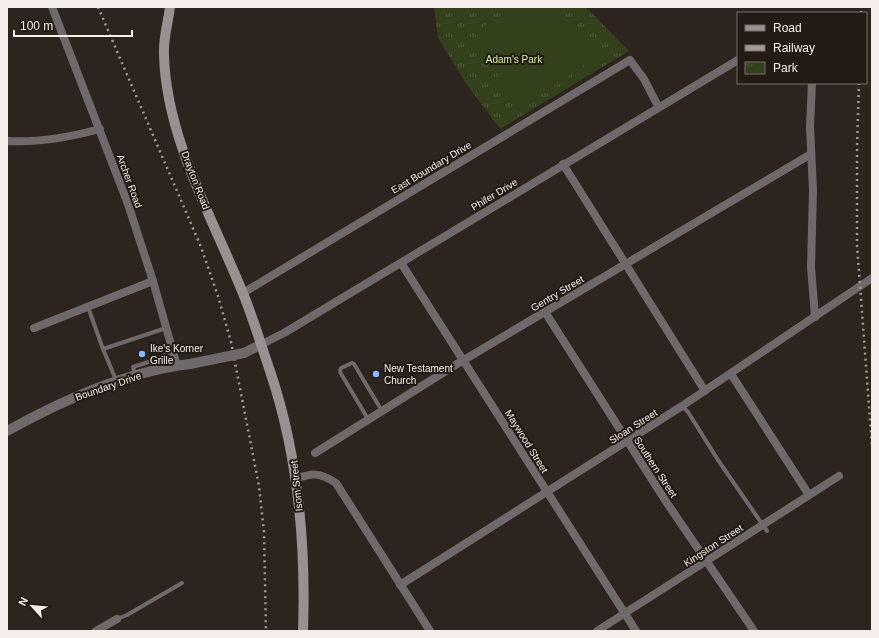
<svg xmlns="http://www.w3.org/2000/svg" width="879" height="638" font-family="Arial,sans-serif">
  <defs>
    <pattern id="park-tufts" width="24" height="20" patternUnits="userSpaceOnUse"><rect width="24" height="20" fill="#32401c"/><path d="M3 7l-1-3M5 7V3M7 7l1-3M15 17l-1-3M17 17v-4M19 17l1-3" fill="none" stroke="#505c3d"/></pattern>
  </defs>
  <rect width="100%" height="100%" fill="#2e241f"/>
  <polygon fill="url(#park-tufts)" points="434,7 586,7 629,51 500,129 467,85 438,38"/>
  <polygon fill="#32401c" points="521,7 552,7 579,27 601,54 518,110 474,32 507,13"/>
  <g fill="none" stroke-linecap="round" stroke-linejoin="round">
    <g stroke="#70696b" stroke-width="4">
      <polyline points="88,307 103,349 166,328"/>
      <polyline points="103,349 116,380"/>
      <polyline points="135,375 133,367 155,360 173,351"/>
      <polyline points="682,406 688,412 718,460 767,531"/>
      <polyline points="368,419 340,372 341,368 352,363 354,364 382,411"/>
      <polyline points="117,619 127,615 182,583"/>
    </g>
    <g stroke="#70696b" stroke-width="8">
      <polyline points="52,7 128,204 153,281 177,366"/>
      <polyline points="812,83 810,127 813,190 811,267 815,317"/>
      <path d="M7,141C38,143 70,137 100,129"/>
      <polyline points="563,164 705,391"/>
      <polyline points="401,263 636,631"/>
      <polyline points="243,293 630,60 644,79 658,106"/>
      <polyline points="545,312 667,503 754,631"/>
      <polyline points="34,328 153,281"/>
      <polyline points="260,345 284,333 738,60"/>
      <polyline points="731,374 809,495"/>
      <polyline points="315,453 457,364 811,154"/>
      <path d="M295,479C313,473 319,472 336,483L430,631"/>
      <polyline points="400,585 682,406 872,278"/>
      <polyline points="96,631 117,619"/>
      <polyline points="597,631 839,476"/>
    </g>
    <g stroke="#70696b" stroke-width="10">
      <polyline points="244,353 260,345"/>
      <path d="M7,431C63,400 125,372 190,364"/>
    </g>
    <path stroke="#9a9092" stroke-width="10" d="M170,7C168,23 163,39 164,55C166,137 212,217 242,291C253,317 261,345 270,371C298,454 306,544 303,631"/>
    <g stroke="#a29a95" stroke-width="2.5" stroke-dasharray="2 4" stroke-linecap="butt">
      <polyline points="98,7 201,247 218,296 231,342 259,486 264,532 266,631"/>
      <polyline points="861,13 862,7"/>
      <polyline points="859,83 857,147 857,245 872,447"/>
    </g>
    <polyline stroke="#70696b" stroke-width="10" points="190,364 244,353"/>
  </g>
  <g fill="#83bcfb" stroke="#241a15" stroke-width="1.5">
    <circle cx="142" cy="354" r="4"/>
    <circle cx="376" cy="374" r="4"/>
  </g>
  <g text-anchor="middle" stroke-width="4" stroke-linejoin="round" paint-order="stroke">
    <g font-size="10" fill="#d0efa7" stroke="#241a15">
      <text x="514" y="63">Adam's Park</text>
    </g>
    <g font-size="10" fill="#f4ede9" stroke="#241a15">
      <text transform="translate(431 167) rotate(-31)" y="4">East Boundary Drive</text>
      <text transform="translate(196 180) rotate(69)" y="4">Drayton Road</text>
      <text transform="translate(130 181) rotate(70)" y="4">Archer Road</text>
      <text transform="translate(494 194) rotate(-31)" y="4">Phifer Drive</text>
      <text transform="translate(557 293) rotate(-31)" y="4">Gentry Street</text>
      <text transform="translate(108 386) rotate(-19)" y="4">Boundary Drive</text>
      <text transform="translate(633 426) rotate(-33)" y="4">Sloan Street</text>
      <text transform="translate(527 441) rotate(58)" y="4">Maywood Street</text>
      <text transform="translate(656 467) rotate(57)" y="4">Southern Street</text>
      <text transform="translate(296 486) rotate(-96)" y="4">Isom Street</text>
      <text transform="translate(713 545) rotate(-33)" y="4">Kingston Street</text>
    </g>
    <g font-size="10" fill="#f4ede9" stroke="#241a15" text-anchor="start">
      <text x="150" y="352">Ike's Korner<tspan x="150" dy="12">Grille</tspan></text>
      <text x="384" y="372">New Testament<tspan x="384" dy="12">Church</tspan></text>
    </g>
  </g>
  <rect width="879" height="638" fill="none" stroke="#f4ede9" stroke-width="16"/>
  <rect x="737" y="12" width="130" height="72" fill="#241a15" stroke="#776e6a"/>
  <rect x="745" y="25" width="20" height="6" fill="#9a9092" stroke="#776e6a"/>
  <text x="773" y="32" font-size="12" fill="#f4ede9">Road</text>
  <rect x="745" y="45" width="20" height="6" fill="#a29a95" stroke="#776e6a"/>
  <text x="773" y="52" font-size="12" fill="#f4ede9">Railway</text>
  <rect x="745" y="62" width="20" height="12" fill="url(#park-tufts)" stroke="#776e6a"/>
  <text x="773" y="72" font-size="12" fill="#f4ede9">Park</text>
  <g transform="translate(32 606) rotate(297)" stroke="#241a15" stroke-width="3" paint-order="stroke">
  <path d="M0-3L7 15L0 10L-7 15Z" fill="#f4ede9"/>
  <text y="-6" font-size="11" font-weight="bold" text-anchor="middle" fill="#f4ede9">N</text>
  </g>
  <path d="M14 30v6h118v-6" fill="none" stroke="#f4ede9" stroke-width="2"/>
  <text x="20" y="30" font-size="12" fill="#f4ede9" stroke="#241a15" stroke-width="3" paint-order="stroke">100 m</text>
</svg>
